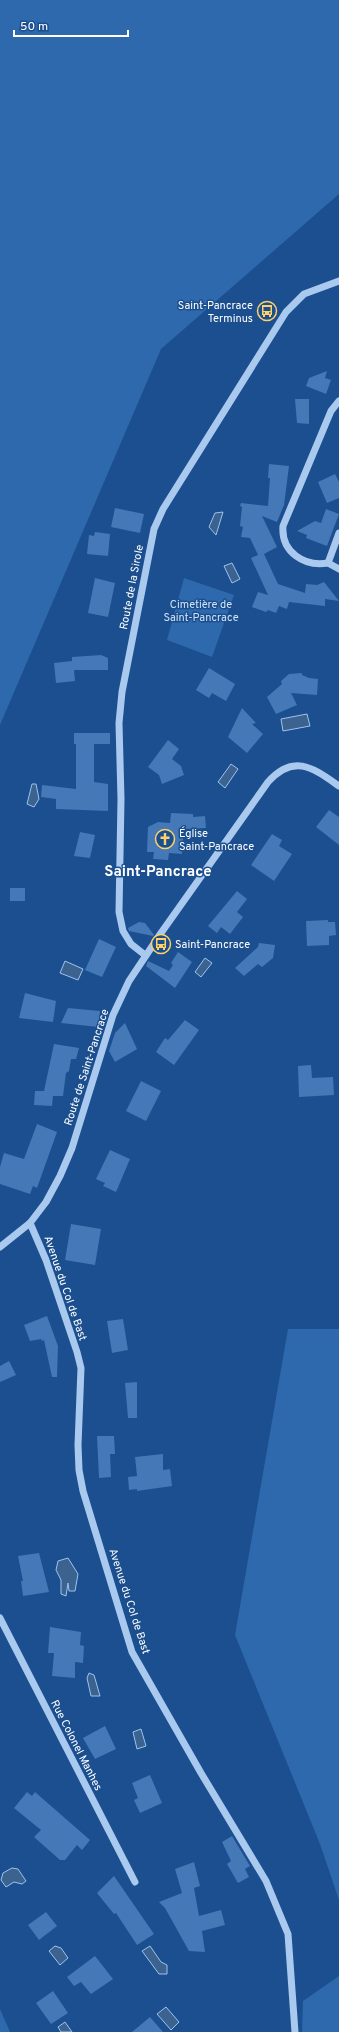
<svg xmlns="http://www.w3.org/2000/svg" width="339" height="2032" font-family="Overpass,sans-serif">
  <rect width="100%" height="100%" fill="#1b4f8f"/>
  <g fill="#2e69ad">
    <polygon points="0,0 339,0 339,194 161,349 0,725"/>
    <polygon points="184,578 234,595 212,657 167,640"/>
    <polygon points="288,1329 339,1329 339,1900 320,1844 235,1635"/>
    <polygon points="339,1976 339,2032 302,2032 303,2001"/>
    <polygon points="0,2009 10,2032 0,2032"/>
  </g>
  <g fill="#3c6290" stroke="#9cc4f0">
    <polygon points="223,512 216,535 209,527 215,513"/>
    <polygon points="232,563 240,579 232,583 224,566"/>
    <polygon points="307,714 310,726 283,731 281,719"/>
    <polygon points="231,764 238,769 225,788 218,782"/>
    <polygon points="32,784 36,784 39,799 34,807 27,804"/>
    <polygon points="205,958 212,963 201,977 195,972"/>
    <polygon points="65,961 83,969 78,980 60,973"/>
    <polygon points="68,1558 78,1574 75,1591 69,1591 68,1583 66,1596 61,1594 61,1580 56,1570 58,1561"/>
    <polygon points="89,1673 94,1675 100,1696 91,1696 87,1678"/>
    <polygon points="141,1729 146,1746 137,1749 133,1732"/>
    <polygon points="12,1868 18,1869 26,1881 22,1884 14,1882 6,1887 1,1880 3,1873"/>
    <polygon points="55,1946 61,1948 68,1958 60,1965 49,1951"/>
    <polygon points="150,1946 161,1962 167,1965 167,1974 159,1974 142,1951"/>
    <polygon points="166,2007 179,2022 171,2030 157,2014"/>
    <polygon points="65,2022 72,2032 61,2032 58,2027"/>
  </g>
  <g fill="#4478b7">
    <polygon points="327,371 325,378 331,380 326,394 306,386 309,378"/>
    <polygon points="295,399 309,399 309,424 297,423"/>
    <polygon points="269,464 289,466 284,505 277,522 262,516 277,547 264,554 278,584 305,593 306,584 317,585 324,582 339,601 325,599 325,606 289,602 287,609 279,606 276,613 268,610 266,612 252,607 258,592 268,595 251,558 258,555 250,538 241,537 243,527 240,526 242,507 240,506 241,503 268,506 270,478 268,478"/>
    <polygon points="335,474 339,482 339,498 327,503 318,482"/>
    <polygon points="115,508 144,514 140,533 111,527"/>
    <polygon points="326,509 339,514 327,546 306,538 307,535 297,531 315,521 321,523"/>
    <polygon points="95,532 110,534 108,556 87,554 89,535 94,536"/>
    <polygon points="95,578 115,583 108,617 88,613"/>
    <polygon points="101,655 108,658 108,670 74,670 75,681 56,683 54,663 72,661 72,657"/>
    <polygon points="209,668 235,684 226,701 212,693 209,698 196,690"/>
    <polygon points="302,673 302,675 309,678 318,679 317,695 291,693 297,705 276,714 267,697 282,684 281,681 289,674"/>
    <polygon points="242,708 256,723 252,724 263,734 247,753 228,737"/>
    <polygon points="74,733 110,733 110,744 94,744 94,782 108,784 108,811 56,809 56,799 41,797 42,785 76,789 76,744 74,744"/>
    <polygon points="168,740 179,749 172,759 181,766 184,775 162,784 159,775 148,767"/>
    <polygon points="329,810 339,817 339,845 316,827"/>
    <polygon points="171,813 193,814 193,817 205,816 206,828 184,829 182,854 169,853 168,860 153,859 154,852 147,852 148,827 158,822 170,823"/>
    <polygon points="80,832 95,835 90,858 74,856"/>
    <polygon points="272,834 282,840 279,846 292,854 274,881 251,865"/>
    <rect x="10" y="888" width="15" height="13"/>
    <polygon points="237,891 247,899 237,912 243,917 230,934 221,927 217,933 208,926"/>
    <polygon points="328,920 328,922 335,922 336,935 329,936 329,945 307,946 306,921"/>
    <polygon points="139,922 145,923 154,935 153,936 129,931 128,928"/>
    <polygon points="99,939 116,947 102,977 85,970"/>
    <polygon points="259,943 275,945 273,958 262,967 258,964 244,976 235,968 258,947"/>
    <polygon points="178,952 192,962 175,988 146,966 148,961 169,971 173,965 171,963"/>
    <polygon points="25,993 56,1001 53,1022 19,1018"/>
    <polygon points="68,1008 100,1011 98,1027 61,1023"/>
    <polygon points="185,1020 199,1030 174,1065 156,1052 165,1038 168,1040"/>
    <polygon points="125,1023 137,1049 115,1062 109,1051 115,1033"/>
    <polygon points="54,1044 79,1048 76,1059 71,1059 69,1071 66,1073 63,1096 53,1096 52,1106 34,1105 35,1091 44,1091"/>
    <polygon points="311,1065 312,1078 333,1077 334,1095 299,1097 298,1066"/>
    <polygon points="141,1081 161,1091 146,1121 126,1111"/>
    <polygon points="37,1124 57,1132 37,1188 33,1186 30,1194 0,1184 0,1167 4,1153 24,1159"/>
    <polygon points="110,1150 130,1159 116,1192 103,1186 105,1183 96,1179"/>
    <polygon points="71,1224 101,1229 95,1265 65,1260"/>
    <polygon points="47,1316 58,1346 57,1377 52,1377 44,1340 42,1341 41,1339 30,1341 24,1325"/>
    <polygon points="123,1319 128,1350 112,1353 107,1321"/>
    <polygon points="9,1361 16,1375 0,1382 0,1366"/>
    <polygon points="137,1382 137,1418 128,1418 125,1383"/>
    <polygon points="97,1436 114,1436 115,1454 110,1454 111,1477 99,1478"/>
    <polygon points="163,1454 163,1470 170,1469 172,1486 137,1491 137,1489 129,1490 128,1477 137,1476 135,1457"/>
    <polygon points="39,1553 49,1592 23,1596 21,1581 23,1581 18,1556"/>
    <polygon points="50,1627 81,1632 80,1645 84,1646 83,1663 75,1662 75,1678 52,1676 54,1653 48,1653"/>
    <polygon points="105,1726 116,1749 95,1759 83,1738"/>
    <polygon points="150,1775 162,1803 140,1813 134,1800 138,1798 132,1783"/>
    <polygon points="27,1792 32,1796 35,1792 90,1840 82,1850 77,1845 65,1860 60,1860 34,1837 41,1830 14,1808"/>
    <polygon points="232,1836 250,1866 245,1869 249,1877 238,1883 227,1864 231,1861 222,1842"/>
    <polygon points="194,1862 200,1886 194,1888 199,1916 221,1910 225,1925 202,1931 205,1952 189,1951 165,1908 159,1902 182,1893 175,1869"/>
    <polygon points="114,1876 154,1934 137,1945 116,1913 114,1914 97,1893"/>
    <polygon points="46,1912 57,1926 39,1940 28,1925"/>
    <polygon points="95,1956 113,1979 91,1994 81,1982 74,1986 67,1977"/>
    <polygon points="53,1991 68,2013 51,2024 36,2003"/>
    <polygon points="150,2017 163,2032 132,2032"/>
  </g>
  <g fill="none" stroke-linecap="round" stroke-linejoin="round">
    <g stroke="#a9c9ee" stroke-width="7">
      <polyline points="339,533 328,563 339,569"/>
      <path d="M328,563C304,567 281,552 283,526L331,411L339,401"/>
      <polyline points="145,955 131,944 123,931 119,912 121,799 119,723 122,692 154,529 163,509 286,312 304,294 339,281"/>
      <polyline points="30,1223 46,1260 77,1352 81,1368 78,1445 79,1470 83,1491 132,1652 201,1773 266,1881 288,1934 295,2032"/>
      <path d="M0,1247L30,1223L46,1202L60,1176L72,1148L113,1015L129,981L161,933L268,782C294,753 313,768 339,786"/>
      <polyline points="0,1618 135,1882"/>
    </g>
  </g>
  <defs>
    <symbol id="bus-ring" viewBox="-11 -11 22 22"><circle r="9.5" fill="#1b4f8f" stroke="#ffd166" stroke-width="1.5"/><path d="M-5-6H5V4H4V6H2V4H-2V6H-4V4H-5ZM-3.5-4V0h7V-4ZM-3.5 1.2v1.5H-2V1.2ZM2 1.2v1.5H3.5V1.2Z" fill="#ffd166"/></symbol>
    <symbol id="church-ring" viewBox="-11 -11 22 22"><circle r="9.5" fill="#1b4f8f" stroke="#ffd166" stroke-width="1.5"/><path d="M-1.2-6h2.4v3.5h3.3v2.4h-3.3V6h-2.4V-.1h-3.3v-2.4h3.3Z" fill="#ffd166"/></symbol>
  </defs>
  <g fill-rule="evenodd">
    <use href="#bus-ring" x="256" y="300" width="22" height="22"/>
    <use href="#church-ring" x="154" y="828" width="22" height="22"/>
    <use href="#bus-ring" x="150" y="933" width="22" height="22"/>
  </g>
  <g text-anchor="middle" stroke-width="3" stroke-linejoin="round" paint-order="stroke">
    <g font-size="11" fill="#fff" stroke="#1b4f8f" text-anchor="start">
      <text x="253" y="309" text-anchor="end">Saint-Pancrace<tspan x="253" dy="13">Terminus</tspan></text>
      <text x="179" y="837">Église<tspan x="179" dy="13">Saint-Pancrace</tspan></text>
      <text x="175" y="948">Saint-Pancrace</text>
    </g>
    <g font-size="11" fill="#fff" stroke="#1b4f8f">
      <text transform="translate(131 587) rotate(-79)" y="4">Route de la Sirole</text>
      <text transform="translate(86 1067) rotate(-72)" y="4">Route de Saint-Pancrace</text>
      <text transform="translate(66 1288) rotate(71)" y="4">Avenue du Col de Bast</text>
      <text transform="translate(130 1601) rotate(72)" y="4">Avenue du Col de Bast</text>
      <text transform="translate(77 1745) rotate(63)" y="4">Rue Colonel Manhes</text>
    </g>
    <g font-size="11" fill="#cfe3fa" stroke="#1b4f8f">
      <text x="201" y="608">Cimetière de<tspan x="201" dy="13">Saint-Pancrace</tspan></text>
    </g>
    <g font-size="15" font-weight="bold" fill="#fff" stroke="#1b4f8f">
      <text x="158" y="876">Saint-Pancrace</text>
    </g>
  </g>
  <path d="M14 30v6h114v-6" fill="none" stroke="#ffffff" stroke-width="2"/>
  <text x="20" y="30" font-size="12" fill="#ffffff" stroke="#1b4f8f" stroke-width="3" paint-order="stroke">50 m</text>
</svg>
